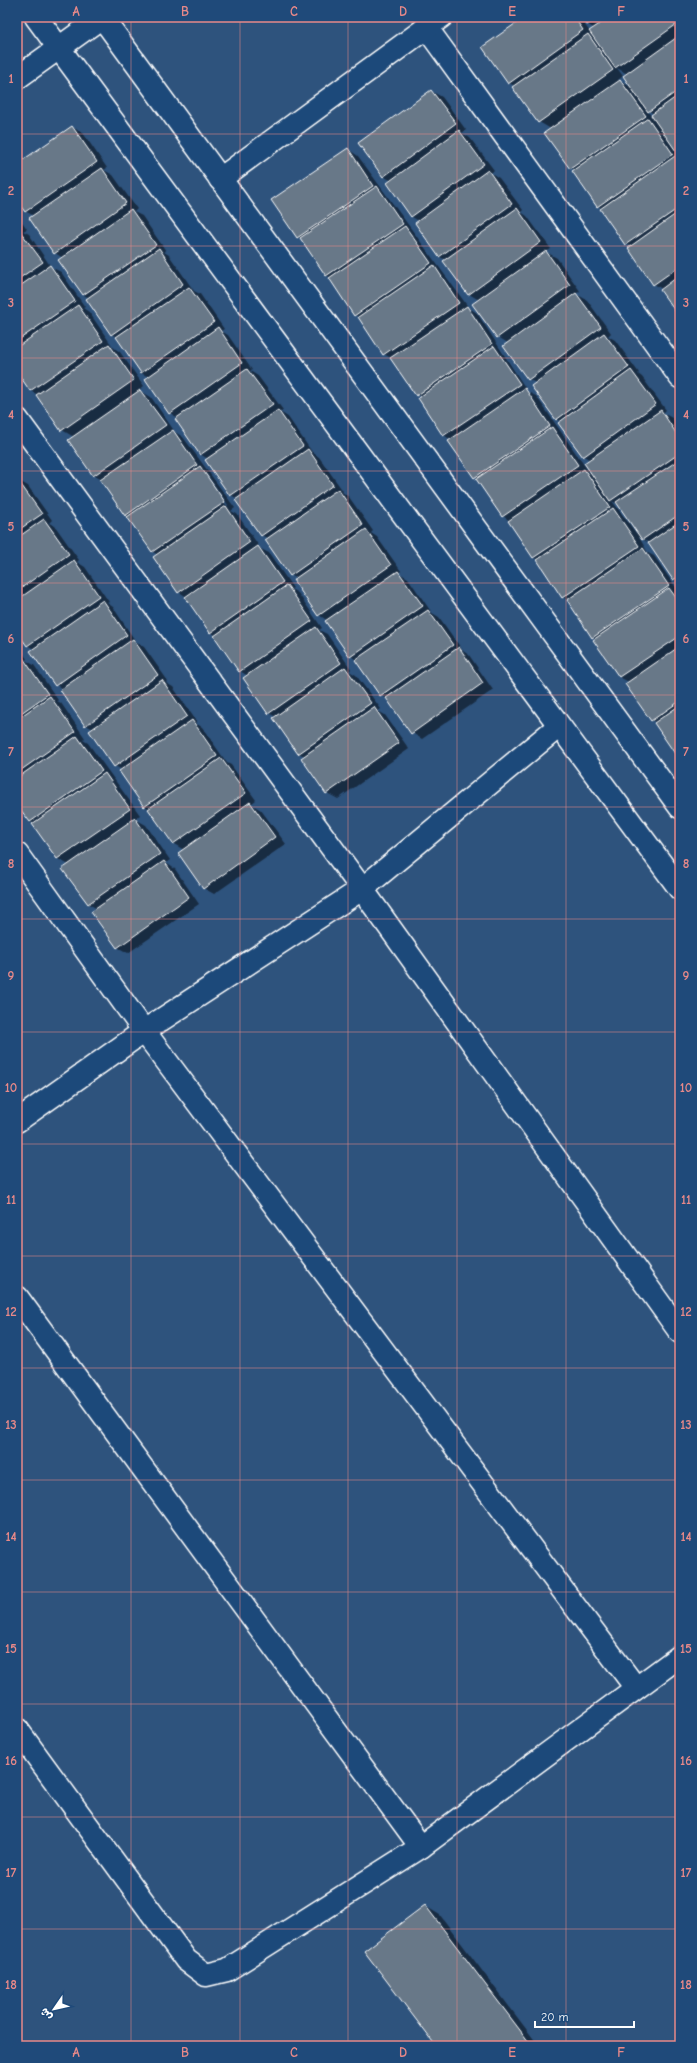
<svg xmlns="http://www.w3.org/2000/svg" width="697" height="2063" font-family="'Comic Neue','Playpen Sans Arabic',sans-serif">
  <rect width="100%" height="100%" fill="#2e537d"/>
  <filter id="ink" filterUnits="userSpaceOnUse"><feTurbulence type="fractalNoise" baseFrequency=".025" numOctaves="2"/><feDisplacementMap in="SourceGraphic" scale="8" xChannelSelector="R" yChannelSelector="G"/><feConvolveMatrix kernelMatrix="1 2 1 2 8 2 1 2 1" color-interpolation-filters="sRGB"/></filter>
  <g filter="url(#ink)">
    <g fill="#0007" fill-rule="evenodd">
      <path d="M527,17H579L590,32L595,29L587,24L582,17H680V152L676,150L680,155V317L662,289L654,284L631,247L626,244L574,171L575,170L571,168L551,129L539,122L515,86L509,83ZM617,68L627,74L633,88L618,80L623,76ZM647,110L654,114L651,116Z"/>
      <path d="M431,91L442,97L466,130L462,133L470,138L494,170L491,173L499,178L523,210L521,212L527,216L551,249L546,252L557,258L580,291L576,294L587,300L611,333L608,336L615,340L639,373L638,374L642,377L666,410L663,413L672,418L680,430V587L678,584L679,583L674,580L649,543L639,537L648,553L654,556L679,592L677,593L680,595V759L655,722L651,720L629,682L619,677L596,639L593,637L567,600L563,597L538,560L534,558L510,521L503,516L451,440L444,435L421,397L417,395L393,359L384,354L359,317L355,315L331,278L326,275L303,240L298,237L348,149L358,156L469,308L477,313L528,392L536,396L589,472L594,475L590,460L584,456L562,422L557,419L536,383L528,379L508,343L498,337L479,300L469,294L446,260L440,257L416,223L419,221L412,217L392,181L383,176ZM612,501L619,505L638,533L637,534Z"/>
      <polygon points="72,127 83,133 107,168 104,170 113,175 137,209 134,212 142,216 166,251 164,252 169,255 194,291 200,294 224,329 221,331 228,335 252,370 250,371 258,376 283,410 280,412 288,417 312,452 319,457 343,491 342,492 349,497 373,531 371,533 377,537 401,571 399,573 408,578 432,613 439,617 463,651 469,655 493,690 422,739 412,733 387,699 381,695 356,660 351,656 328,621 319,615 297,579 291,575 269,539 261,535 238,499 231,495 208,459 200,454 178,418 170,413 149,377 141,373 117,337 111,334 89,298 84,295 59,260 63,258 55,253 34,216 25,211 17,200 17,165"/>
      <path d="M17,214L27,229L23,231L29,234L51,267L61,272L85,307L83,308L89,312L113,347L120,352L144,386L139,390L151,397L175,432L183,437L235,508L231,511L237,514L261,549L269,553L293,588L291,589L298,593L322,628L319,630L327,634L351,669L349,671L356,675L381,709L378,711L385,715L409,749L338,799L327,793L305,756L298,753L276,717L269,713L248,676L240,671L217,636L210,632L187,597L179,592L158,555L153,552L102,480L93,475L74,437L62,430L38,395L31,391L17,370ZM205,475H207L228,505L227,506Z"/>
      <polygon points="17,480 28,486 52,520 49,523 55,526 79,560 77,562 85,567 109,602 107,603 113,607 136,642 144,647 168,681 166,683 173,687 197,722 195,723 202,727 227,763 231,765 256,800 251,804 261,810 286,844 214,894 203,888 184,850 174,844 150,809 144,806 122,770 115,766 93,729 86,725 63,689 56,685 34,649 27,645 17,630"/>
      <polygon points="17,645 27,659 25,660 34,665 58,700 57,701 61,703 85,738 83,740 88,743 140,815 135,819 146,825 170,860 166,863 175,869 199,904 128,953 117,947 98,909 88,904 69,865 58,859 34,824 30,822 17,803"/>
      <polygon points="425,1906 440,1915 539,2046 438,2046"/>
    </g>
    <g fill="#687888" stroke="#fff">
      <polygon points="525,17 574,17 583,30 508,84 482,47"/>
      <polygon points="581,17 598,17 587,25"/>
      <polygon points="610,17 680,17 680,22 615,68 589,31"/>
      <polygon points="588,34 613,70 538,123 512,87"/>
      <polygon points="680,35 680,89 648,112 623,76"/>
      <polygon points="620,80 646,116 570,169 544,133"/>
      <polygon points="431,90 456,123 383,177 358,143"/>
      <polygon points="680,94 680,148 676,151 651,115"/>
      <polygon points="648,118 673,154 597,207 572,171"/>
      <polygon points="72,126 97,162 25,212 17,201 17,164"/>
      <polygon points="459,130 484,164 411,217 387,183"/>
      <polygon points="348,148 373,186 297,238 271,200"/>
      <polygon points="675,156 680,162 680,207 625,245 600,209"/>
      <polygon points="102,168 126,203 54,254 29,218"/>
      <polygon points="488,170 512,204 439,257 415,223"/>
      <polygon points="377,186 403,224 326,276 300,238"/>
      <polygon points="517,208 541,242 468,295 443,261"/>
      <polygon points="131,209 156,245 83,295 58,260"/>
      <polygon points="680,211 680,266 653,285 628,248"/>
      <polygon points="405,226 431,263 354,316 329,278"/>
      <polygon points="17,227 43,262 17,280"/>
      <polygon points="159,248 183,284 111,335 86,299"/>
      <polygon points="546,251 570,285 497,338 472,304"/>
      <polygon points="50,265 75,301 17,341 17,288"/>
      <polygon points="434,265 459,303 383,355 358,317"/>
      <polygon points="680,275 680,318 660,290"/>
      <polygon points="189,287 214,322 141,373 116,337"/>
      <polygon points="576,293 601,327 528,380 503,346"/>
      <polygon points="78,305 103,341 30,391 17,372 17,347"/>
      <polygon points="467,306 492,344 416,396 390,358"/>
      <polygon points="218,327 242,363 169,414 145,379"/>
      <polygon points="604,333 629,367 556,420 531,386"/>
      <polygon points="109,344 134,380 61,431 36,395"/>
      <polygon points="494,346 520,384 443,436 418,398"/>
      <polygon points="247,369 273,404 200,455 175,419"/>
      <polygon points="631,370 656,404 583,457 558,423"/>
      <polygon points="525,388 550,426 474,478 448,441"/>
      <polygon points="140,390 166,425 93,476 68,440"/>
      <polygon points="278,410 303,446 230,496 205,460"/>
      <polygon points="661,410 680,439 680,453 610,501 584,463"/>
      <polygon points="552,427 578,465 502,517 476,479"/>
      <polygon points="173,430 197,465 125,516 100,480"/>
      <polygon points="308,449 333,485 261,536 235,500"/>
      <polygon points="680,459 680,514 642,540 616,502"/>
      <polygon points="200,466 225,502 152,552 127,517"/>
      <polygon points="584,469 610,507 533,558 508,521"/>
      <polygon points="17,479 42,514 17,531"/>
      <polygon points="338,489 363,525 290,576 265,540"/>
      <polygon points="226,506 250,542 178,593 153,557"/>
      <polygon points="613,508 639,546 562,598 537,560"/>
      <polygon points="44,519 69,554 17,591 17,538"/>
      <polygon points="680,521 680,576 673,580 648,543"/>
      <polygon points="366,529 391,565 318,616 293,580"/>
      <polygon points="258,546 283,582 210,633 185,597"/>
      <polygon points="643,548 669,586 592,638 567,600"/>
      <polygon points="74,560 99,596 27,646 17,632 17,600"/>
      <polygon points="398,571 423,606 350,657 325,621"/>
      <polygon points="287,585 312,621 239,672 214,636"/>
      <polygon points="669,588 680,603 680,636 619,677 593,640"/>
      <polygon points="103,600 127,635 55,686 30,651"/>
      <polygon points="428,610 453,645 380,696 355,660"/>
      <polygon points="316,627 341,663 268,714 243,678"/>
      <polygon points="133,639 158,675 85,726 60,690"/>
      <polygon points="680,646 680,701 651,721 625,684"/>
      <polygon points="459,647 483,683 411,734 386,698"/>
      <polygon points="23,658 48,694 17,716 17,662"/>
      <polygon points="345,667 371,703 298,754 273,718"/>
      <polygon points="162,680 187,716 114,767 89,731"/>
      <polygon points="50,696 75,732 17,773 17,719"/>
      <polygon points="680,705 680,761 654,723"/>
      <polygon points="374,707 399,743 326,794 301,758"/>
      <polygon points="192,720 217,756 144,807 119,771"/>
      <polygon points="77,736 102,771 30,822 17,805 17,778"/>
      <polygon points="221,758 246,793 173,844 148,809"/>
      <polygon points="105,773 130,809 57,859 32,824"/>
      <polygon points="250,802 275,837 203,889 178,853"/>
      <polygon points="135,818 160,854 88,904 62,869"/>
      <polygon points="164,861 189,897 117,948 91,912"/>
      <polygon points="425,1905 532,2046 436,2046 364,1951"/>
    </g>
    <g fill="none" stroke-linecap="round" stroke-linejoin="round">
      <defs>
        <g id="minor">
          <polyline points="36,17 680,889"/>
          <polyline points="102,17 680,807"/>
          <polyline points="426,27 680,377"/>
          <polyline points="17,78 102,17"/>
          <polyline points="220,179 441,17"/>
          <polyline points="17,419 362,889 680,1332"/>
          <polyline points="17,854 144,1031 636,1688"/>
          <polyline points="17,1121 144,1031 362,889 559,726"/>
          <polyline points="17,1297 421,1847"/>
          <polyline points="17,1729 186,1960 206,1975 227,1970 421,1847 680,1656"/>
        </g>
      </defs>
      <use href="#minor" stroke="#fff" stroke-width="25"/>
      <use href="#minor" stroke="#1f4a7a" stroke-width="22"/>
    </g>
  </g>
  <path fill="none" stroke="#e88989" stroke-width="1" stroke-opacity="0.55" d="M131,17V2046M240,17V2046M348,17V2046M457,17V2046M566,17V2046M17,134H680M17,246H680M17,358H680M17,471H680M17,583H680M17,695H680M17,807H680M17,919H680M17,1032H680M17,1144H680M17,1256H680M17,1368H680M17,1480H680M17,1592H680M17,1704H680M17,1817H680M17,1929H680"/>
  <rect width="697" height="2063" fill="none" stroke="#1f4a7a" stroke-width="44"/>
  <g transform="translate(54 2009) rotate(236)" stroke="#1f4a7a" stroke-width="3" paint-order="stroke">
  <path d="M0-3L7 15L0 10L-7 15Z" fill="#ffffff"/>
  <text y="-6" font-size="11" font-weight="bold" text-anchor="middle" fill="#ffffff">ش</text>
  </g>
  <path d="M535 2021v6h99v-6" fill="none" stroke="#ffffff" stroke-width="2"/>
  <text x="541" y="2021" font-size="12" fill="#ffffff" stroke="#1f4a7a" stroke-width="3" paint-order="stroke">20 m</text>
  <rect x="22" y="22" width="653" height="2019" fill="none" stroke="#e88989" stroke-width="1.5"/>
  <g font-size="13" text-anchor="middle" font-weight="bold" fill="#e88989">
    <text x="76" y="16">A</text>
    <text x="185" y="16">B</text>
    <text x="294" y="16">C</text>
    <text x="403" y="16">D</text>
    <text x="512" y="16">E</text>
    <text x="621" y="16">F</text>
    <text x="11" y="83">1</text>
    <text x="686" y="83">1</text>
    <text x="11" y="195">2</text>
    <text x="686" y="195">2</text>
    <text x="11" y="307">3</text>
    <text x="686" y="307">3</text>
    <text x="11" y="419">4</text>
    <text x="686" y="419">4</text>
    <text x="11" y="531">5</text>
    <text x="686" y="531">5</text>
    <text x="11" y="643">6</text>
    <text x="686" y="643">6</text>
    <text x="11" y="756">7</text>
    <text x="686" y="756">7</text>
    <text x="11" y="868">8</text>
    <text x="686" y="868">8</text>
    <text x="11" y="980">9</text>
    <text x="686" y="980">9</text>
    <text x="11" y="1092">10</text>
    <text x="686" y="1092">10</text>
    <text x="11" y="1204">11</text>
    <text x="686" y="1204">11</text>
    <text x="11" y="1316">12</text>
    <text x="686" y="1316">12</text>
    <text x="11" y="1429">13</text>
    <text x="686" y="1429">13</text>
    <text x="11" y="1541">14</text>
    <text x="686" y="1541">14</text>
    <text x="11" y="1653">15</text>
    <text x="686" y="1653">15</text>
    <text x="11" y="1765">16</text>
    <text x="686" y="1765">16</text>
    <text x="11" y="1877">17</text>
    <text x="686" y="1877">17</text>
    <text x="11" y="1989">18</text>
    <text x="686" y="1989">18</text>
    <text x="76" y="2057">A</text>
    <text x="185" y="2057">B</text>
    <text x="294" y="2057">C</text>
    <text x="403" y="2057">D</text>
    <text x="512" y="2057">E</text>
    <text x="621" y="2057">F</text>
  </g>
</svg>
